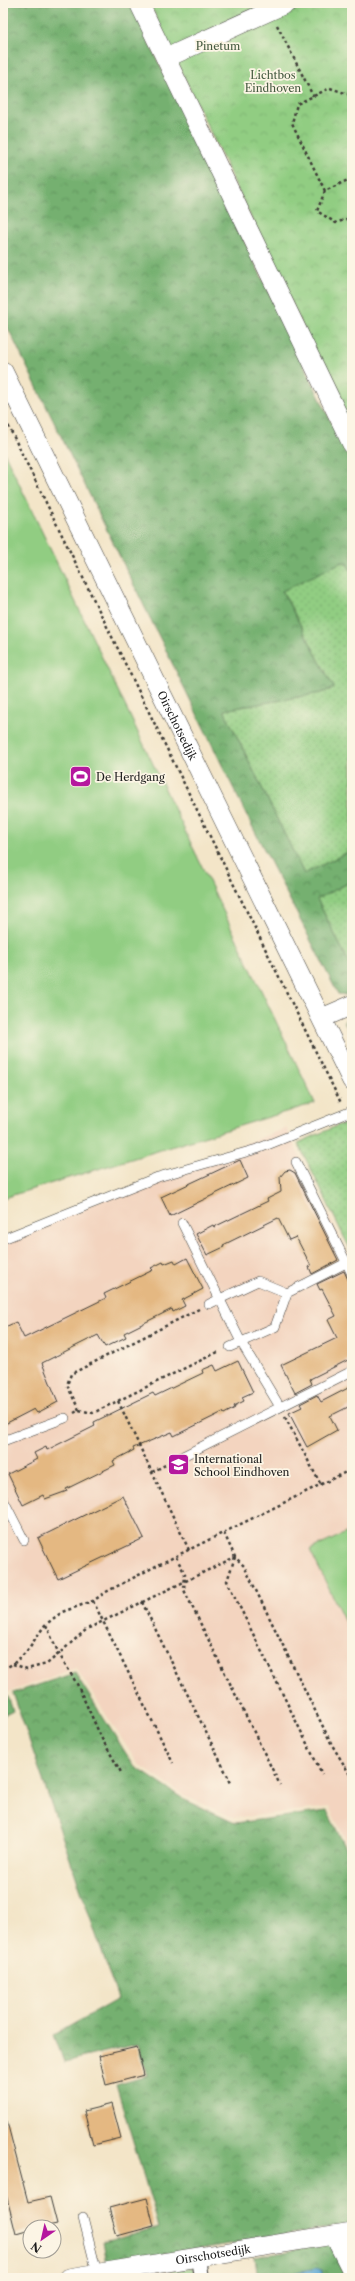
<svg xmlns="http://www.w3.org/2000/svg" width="355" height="2281" font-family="'Libre Caslon Text',serif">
  <defs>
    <pattern id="grass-dots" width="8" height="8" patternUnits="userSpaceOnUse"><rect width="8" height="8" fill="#91cd82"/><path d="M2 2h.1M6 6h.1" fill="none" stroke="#7caf70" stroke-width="1.8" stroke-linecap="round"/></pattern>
    <pattern id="forest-crowns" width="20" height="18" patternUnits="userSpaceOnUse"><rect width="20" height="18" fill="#74b070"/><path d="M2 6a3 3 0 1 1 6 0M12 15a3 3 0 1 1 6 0" fill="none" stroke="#5e8e5b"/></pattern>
    <pattern id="park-crowns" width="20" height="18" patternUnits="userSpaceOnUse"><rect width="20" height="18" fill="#91cd82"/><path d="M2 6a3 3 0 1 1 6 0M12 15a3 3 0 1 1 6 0" fill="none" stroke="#7caf70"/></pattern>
  </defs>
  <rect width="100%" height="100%" fill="#fcf5e5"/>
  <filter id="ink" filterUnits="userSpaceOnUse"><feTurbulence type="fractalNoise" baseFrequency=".025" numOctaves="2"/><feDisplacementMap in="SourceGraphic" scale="8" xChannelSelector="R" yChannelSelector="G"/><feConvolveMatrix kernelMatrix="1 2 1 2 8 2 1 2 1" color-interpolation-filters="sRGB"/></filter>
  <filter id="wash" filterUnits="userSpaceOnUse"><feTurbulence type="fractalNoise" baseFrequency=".012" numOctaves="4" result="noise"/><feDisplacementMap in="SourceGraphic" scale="16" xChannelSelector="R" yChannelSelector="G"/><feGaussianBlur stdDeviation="0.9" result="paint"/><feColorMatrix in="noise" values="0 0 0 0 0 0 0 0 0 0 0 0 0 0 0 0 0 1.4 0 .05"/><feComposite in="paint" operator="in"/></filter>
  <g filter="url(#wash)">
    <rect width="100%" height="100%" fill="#f3e5c8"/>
    <polygon fill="#f3d4bf" points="286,1128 352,1263 352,1853 329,1807 234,1818 185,1796 138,1764 76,1668 3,1694 3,1238"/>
    <g fill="url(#grass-dots)" stroke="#56744f">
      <polygon points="342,562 348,565 352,574 352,850 304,874 224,710 321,693 334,688 282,590"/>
      <polygon points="352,881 352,969 317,899"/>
      <polygon points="350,1123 352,1128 352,1250 350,1249 298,1143 339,1125"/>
      <polygon points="193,2267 195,2278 171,2278 170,2271"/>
    </g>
    <g fill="url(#forest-crowns)" stroke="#486646">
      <polygon points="3,3 130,3 352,465 352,574 348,565 342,562 282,591 334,688 321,693 224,710 304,874 352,850 352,881 317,899 352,969 352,996 338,994 249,820 3,318"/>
      <polygon points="352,1016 352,1039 344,1021"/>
      <polygon points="75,1673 134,1766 185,1800 235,1823 327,1811 352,1860 352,2224 107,2264 103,2241 159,2227 116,2085 147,2076 138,2044 64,2062 54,2035 118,1999 13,1693"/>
      <polygon points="8,1696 13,1711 3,1716 3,1698"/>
      <polygon points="352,2240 352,2278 258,2278 255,2257"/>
    </g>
    <polygon fill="url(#park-crowns)" stroke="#56744f" points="149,3 352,3 352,430"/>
    <g fill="#91cd82" stroke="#56744f">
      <polygon points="3,450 315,1103 3,1198"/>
      <polygon points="352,1530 352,1636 310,1550"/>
    </g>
    <polygon fill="#5ba9d4" stroke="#3c6278" points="316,2268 322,2270 325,2278 269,2278"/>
    <g id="blocks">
      <g fill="#e4b882">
        <polygon points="240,1160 248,1178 170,1216 161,1197"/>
        <polygon points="290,1170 295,1173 338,1260 312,1274 309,1267 311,1266 296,1237 289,1240 278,1218 223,1245 224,1247 207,1255 196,1234 213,1225 214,1227 268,1201 267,1199 281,1192 280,1177 285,1171"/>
        <polygon points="187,1258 203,1289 182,1300 185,1306 173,1312 172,1309 124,1333 126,1337 105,1347 98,1335 42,1363 58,1402 37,1413 34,1409 3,1425 3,1328 16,1322 24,1338 106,1298 104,1294 153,1270 151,1268 163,1262 164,1264 174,1260 176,1264"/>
        <polygon points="344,1271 352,1288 352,1358 310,1379 312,1384 295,1393 281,1365 337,1338 328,1320 336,1316 322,1289 320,1290 317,1284"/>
        <polygon points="238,1361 253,1392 242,1397 244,1401 234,1406 235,1408 224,1414 223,1412 174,1436 172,1432 133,1448 134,1450 113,1461 115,1465 66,1489 67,1491 45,1499 43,1495 23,1505 8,1474 37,1459 34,1453 46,1447 47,1450 95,1426 94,1422 153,1393 155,1396 203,1373 202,1370 214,1365 217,1371"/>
        <polygon points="352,1386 352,1405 330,1416 337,1430 307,1447 289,1413 302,1407 300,1404 317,1395 321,1402"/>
        <polygon points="123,1496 144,1538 58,1579 38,1538"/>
        <polygon points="137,2047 144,2075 106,2085 99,2056"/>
        <polygon points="112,2104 121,2138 93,2145 84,2111"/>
        <polygon points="7,2122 28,2202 50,2197 57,2224 43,2227 30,2227 30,2230 16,2234 3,2182 3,2123"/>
        <polygon points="147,2198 154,2226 117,2236 109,2208"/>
      </g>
    </g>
  </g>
  <g filter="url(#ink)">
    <use href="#blocks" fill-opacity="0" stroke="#3c3a36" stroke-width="1"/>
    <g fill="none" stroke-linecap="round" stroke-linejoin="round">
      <defs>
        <g id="service">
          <polyline points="296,1162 352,1274"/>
          <polyline points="182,1223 241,1342 280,1407"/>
          <polyline points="3,1239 158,1177 257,1149 352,1111"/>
          <polyline points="209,1304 258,1281 287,1293"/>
          <polyline points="230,1347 275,1327 287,1293 352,1260"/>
          <polyline points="3,1441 65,1418"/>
          <polyline points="183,1456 352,1371"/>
          <polyline points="3,1499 24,1540"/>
          <polyline points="83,2217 97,2273"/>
        </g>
        <polyline id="pedestrian" points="198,2258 201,2278"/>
        <g id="minor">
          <polyline points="139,3 352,444"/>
          <polyline points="166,58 287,3"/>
          <path id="s1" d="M3,371L352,1081"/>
          <polyline points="322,1018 352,1005"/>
          <polyline points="334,2235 352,2271"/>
          <path id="s2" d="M69,2278L352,2232"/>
        </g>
      </defs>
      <use href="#service" stroke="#3c3a36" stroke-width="10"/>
      <use href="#pedestrian" stroke="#3c3a36" stroke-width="16"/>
      <use href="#minor" stroke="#3c3a36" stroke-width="20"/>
      <g stroke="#3c3a36" stroke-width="2.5" stroke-dasharray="3 3" stroke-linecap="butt">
        <polyline points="277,25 313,96"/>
        <polyline points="352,178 325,191 317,211 336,223 352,217"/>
        <polyline points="325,191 292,123 297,104 330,88 348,94 352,101"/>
        <polyline points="3,415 341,1103"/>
        <polyline points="118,1401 189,1550"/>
        <polyline points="79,1410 67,1385 71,1374 199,1309"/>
        <polyline points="74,1413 79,1410 93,1413 220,1351"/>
        <polyline points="285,1417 321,1485"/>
        <polyline points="152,1472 173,1461"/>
        <polyline points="224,1533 235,1557 244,1566 332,1745 352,1778"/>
        <polyline points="176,1557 185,1574 184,1590 280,1785"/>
        <polyline points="235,1557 227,1581 322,1774"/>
        <polyline points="93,1601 173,1763"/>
        <polyline points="142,1602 231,1783"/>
        <polyline points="46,1625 59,1654 77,1684 102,1739 122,1774"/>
        <polyline points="13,1664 27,1669 47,1664 87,1629 235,1557"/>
        <polyline points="3,1669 13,1664 26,1652 45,1625 62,1612 93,1601 106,1592 158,1565 344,1473 352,1466"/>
      </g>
      <use href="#service" stroke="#fff" stroke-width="9"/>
      <use href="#pedestrian" stroke="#fff" stroke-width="14"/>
      <use href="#minor" stroke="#fff" stroke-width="19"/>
    </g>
  </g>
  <defs>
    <symbol id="stadium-square" viewBox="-11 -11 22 22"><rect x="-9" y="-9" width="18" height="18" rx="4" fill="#b5179e" stroke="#fcf5e5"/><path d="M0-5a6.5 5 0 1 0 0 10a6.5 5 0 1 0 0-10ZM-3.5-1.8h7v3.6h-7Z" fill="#fff"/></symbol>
    <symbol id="school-square" viewBox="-11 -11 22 22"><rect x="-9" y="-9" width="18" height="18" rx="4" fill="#b5179e" stroke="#fcf5e5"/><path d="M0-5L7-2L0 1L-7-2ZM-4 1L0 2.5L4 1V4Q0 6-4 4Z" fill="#fff"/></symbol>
  </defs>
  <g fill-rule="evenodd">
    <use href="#stadium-square" x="68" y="764" width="25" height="25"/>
    <use href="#school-square" x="166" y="1452" width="25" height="25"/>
  </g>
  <g text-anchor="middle" stroke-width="3.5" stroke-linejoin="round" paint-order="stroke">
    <g font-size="11" fill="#455a40" stroke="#fcf5e5">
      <text x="218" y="50">Pinetum</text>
      <text x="273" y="79">Lichtbos<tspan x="273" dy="13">Eindhoven</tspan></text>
    </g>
    <g font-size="11" fill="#1c1c1c" stroke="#fcf5e5">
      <text dy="4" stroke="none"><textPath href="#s1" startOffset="395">Oirschotsedijk</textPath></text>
      <text dy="4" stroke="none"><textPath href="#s2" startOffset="146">Oirschotsedijk</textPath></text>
    </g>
    <g font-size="11" fill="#1c1c1c" stroke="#fcf5e5" text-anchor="start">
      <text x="96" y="781">De Herdgang</text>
      <text x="194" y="1463">International<tspan x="194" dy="13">School Eindhoven</tspan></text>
    </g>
  </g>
  <rect width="355" height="2281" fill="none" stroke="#fcf5e5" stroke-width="16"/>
  <g transform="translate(42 2239) rotate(214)"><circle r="19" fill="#fcf5e5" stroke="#a29e95"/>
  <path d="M0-3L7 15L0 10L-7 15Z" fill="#b5179e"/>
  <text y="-6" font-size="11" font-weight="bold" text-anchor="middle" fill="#1c1c1c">N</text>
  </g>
</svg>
